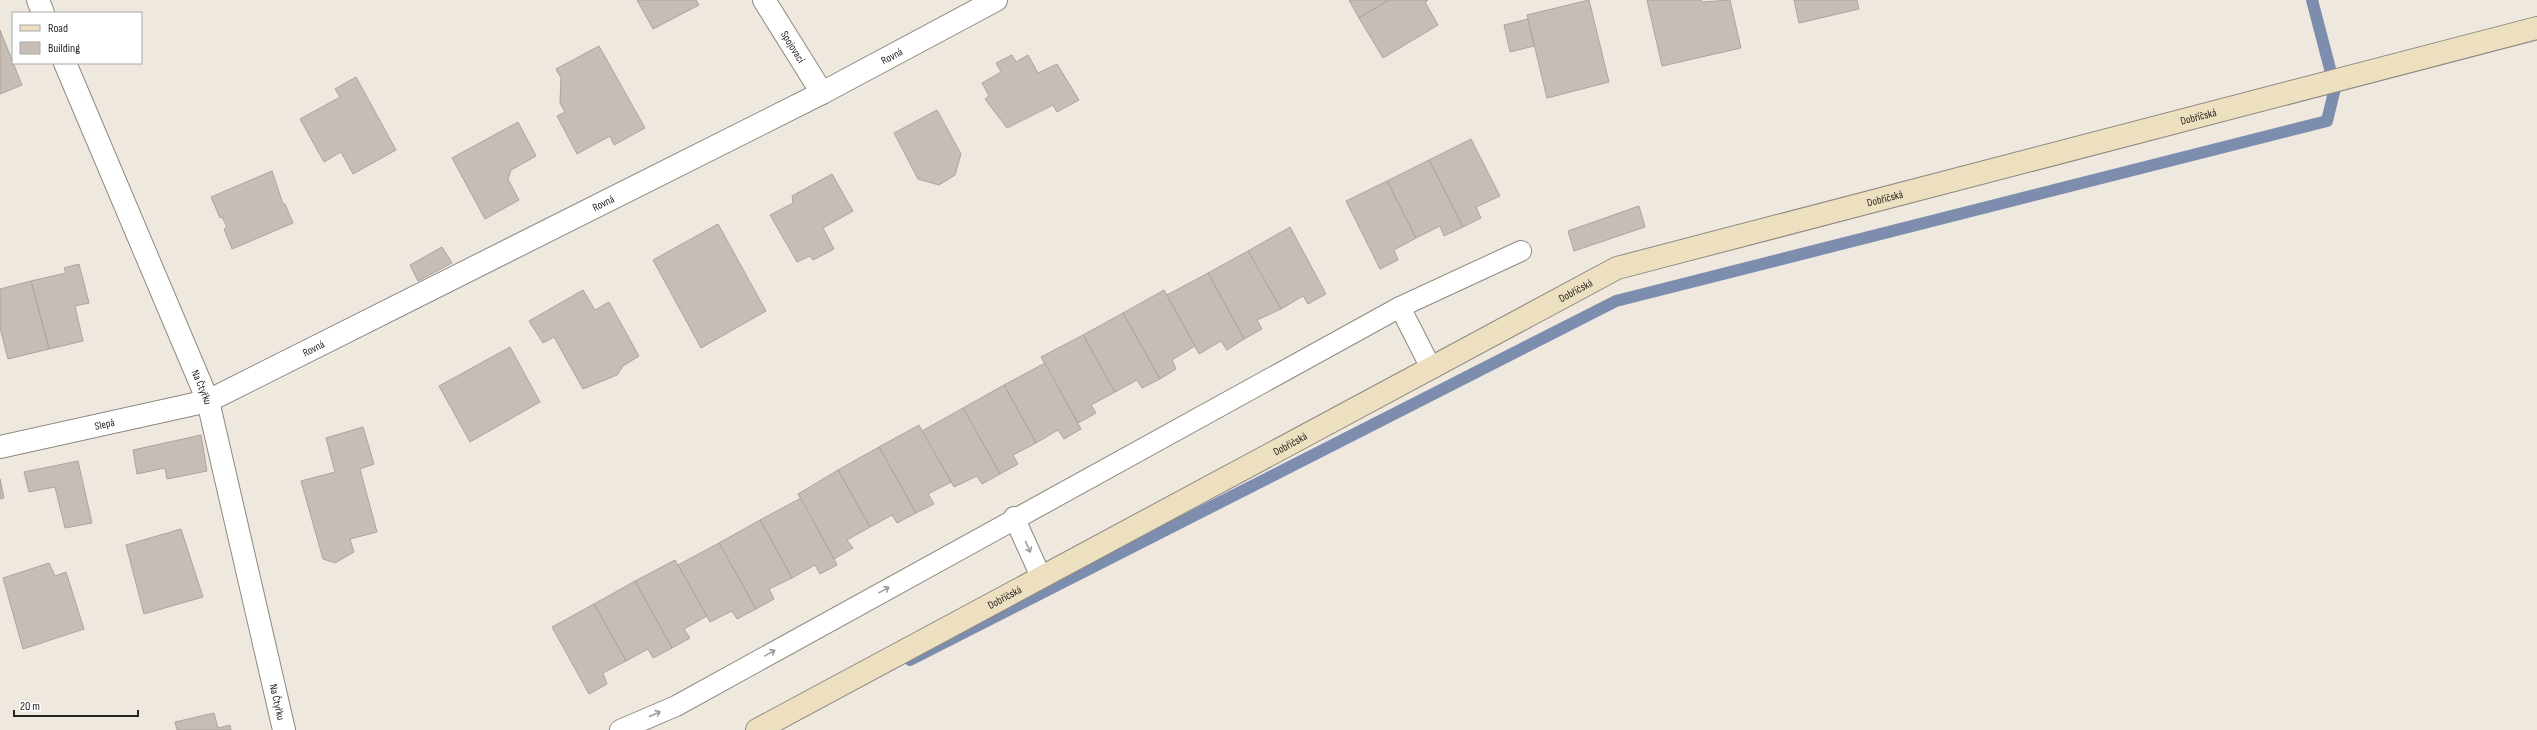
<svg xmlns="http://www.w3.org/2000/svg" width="2537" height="730" font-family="'Sofia Sans Condensed',sans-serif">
  <rect width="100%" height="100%" fill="#eee8df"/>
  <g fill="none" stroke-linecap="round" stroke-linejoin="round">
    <polyline stroke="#7d8dad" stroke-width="12" points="910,660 1616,301 2327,121 2335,88 2312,0"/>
  </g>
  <g fill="#c5bdb6" stroke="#aca49d">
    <polygon points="637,0 696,0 699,5 653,29"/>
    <polygon points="1349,0 1389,0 1359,18"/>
    <polygon points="1389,0 1428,0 1425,2 1438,25 1383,58 1359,18"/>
    <polygon points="1589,0 1609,82 1547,98 1527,15"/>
    <polygon points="1647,0 1701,0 1702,2 1730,0 1741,48 1662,66"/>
    <polygon points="1794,0 1857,0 1859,9 1799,23"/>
    <polygon points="1528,19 1534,46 1510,52 1504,25"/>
    <polygon points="0,30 22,85 0,94"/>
    <polygon points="599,46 645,128 614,145 610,136 577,154 557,116 565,112 560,103 561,78 556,69"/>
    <polygon points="1012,55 1016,62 1028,55 1038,73 1057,64 1079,100 1057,112 1053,105 1007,128 985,99 989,96 982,83 1001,72 996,63"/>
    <polygon points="356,77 396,150 353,174 341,152 324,162 300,119 340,97 335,89"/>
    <polygon points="937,110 961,154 955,175 939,185 918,179 894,133"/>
    <polygon points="518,122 536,156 511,170 508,179 519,200 485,219 452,158"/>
    <polygon points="1471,139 1500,196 1476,207 1481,218 1463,227 1429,160"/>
    <polygon points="1429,160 1463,227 1444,236 1440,226 1416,238 1387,181"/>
    <polygon points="272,171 283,204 285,204 293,223 232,249 224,229 227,227 222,217 220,218 211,197"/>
    <polygon points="832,174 853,211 823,228 834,249 813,260 810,256 797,262 770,215 793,203 792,196"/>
    <polygon points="1387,181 1416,238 1394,250 1398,260 1380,269 1346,201"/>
    <polygon points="1639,206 1645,227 1574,251 1568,231"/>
    <polygon points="718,224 766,311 701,348 653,260"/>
    <polygon points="1290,227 1326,294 1308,304 1303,296 1281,309 1248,251"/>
    <polygon points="442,247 452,263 418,281 410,265"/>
    <polygon points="1248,251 1281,309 1257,320 1262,329 1244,339 1208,273"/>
    <polygon points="79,264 89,303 75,306 83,341 49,349 31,281 66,273 64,268"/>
    <polygon points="1208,273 1244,339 1227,350 1221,341 1199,354 1167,295"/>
    <polygon points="31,281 49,349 8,359 0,328 0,289"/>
    <polygon points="583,290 595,310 609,302 639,356 623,366 617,375 583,389 554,337 543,343 529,321"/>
    <polygon points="1164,290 1195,346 1172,360 1176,369 1160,379 1123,313"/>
    <polygon points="1123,313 1160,379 1142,388 1137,380 1115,392 1083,335"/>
    <polygon points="1083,335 1115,392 1091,405 1096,413 1078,423 1041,357"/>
    <polygon points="510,347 540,402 470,442 439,386"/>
    <polygon points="1045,363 1081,429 1064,439 1058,430 1036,443 1004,385"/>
    <polygon points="1004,385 1036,443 1013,455 1018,464 1000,474 963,408"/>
    <polygon points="963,408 1000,474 982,484 977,476 954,487 922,431"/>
    <polygon points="919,425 951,482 928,494 934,504 916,513 879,447"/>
    <polygon points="363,427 374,464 360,469 377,532 350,539 354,552 335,563 323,559 301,481 335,472 326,438"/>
    <polygon points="201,435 207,471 167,479 165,468 137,474 133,450"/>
    <polygon points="879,447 916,513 897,523 892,515 870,527 838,470"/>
    <polygon points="78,461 92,523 65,528 55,487 29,492 24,472"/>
    <polygon points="838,470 870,527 847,540 853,548 834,559 798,494"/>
    <polygon points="0,479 4,498 0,499"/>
    <polygon points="801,498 837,565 820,574 815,565 792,578 760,520"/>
    <polygon points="760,520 792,578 769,589 774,599 756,609 719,543"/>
    <polygon points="181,529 203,597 144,614 126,545"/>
    <polygon points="719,543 756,609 737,619 732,611 710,622 678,565"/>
    <polygon points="675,560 707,616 684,629 690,638 672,648 635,581"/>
    <polygon points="49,563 55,576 66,572 84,629 23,649 3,578"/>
    <polygon points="635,581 672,648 653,658 648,649 626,661 594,604"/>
    <polygon points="594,604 626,661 603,673 607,684 589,694 552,627"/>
    <polygon points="214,713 218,728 230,725 231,730 177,730 175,722"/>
  </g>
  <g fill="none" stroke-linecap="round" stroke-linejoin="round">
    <defs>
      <g id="lane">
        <polyline points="1431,368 1400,307 1521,251"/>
        <polyline points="1014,517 1041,577"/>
        <polyline points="620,730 676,706 1400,307"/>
      </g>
      <g id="street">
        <polyline points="38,0 43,13"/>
        <path id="s1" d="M764,0L822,93"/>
        <path id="s2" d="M65,63L208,401L284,730"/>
        <path id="s3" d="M0,447L208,401L822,93L996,0"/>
      </g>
      <g id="secondary">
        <path id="s4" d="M757,730L1617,268L2537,28"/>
      </g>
    </defs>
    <use href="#lane" stroke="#8e8981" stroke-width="22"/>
    <use href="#street" stroke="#8e8981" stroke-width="24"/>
    <use href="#secondary" stroke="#8e8981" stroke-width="24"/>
    <use href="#lane" stroke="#fff" stroke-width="20"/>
    <use href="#street" stroke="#fff" stroke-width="22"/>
    <use href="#secondary" stroke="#ede0c0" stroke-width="22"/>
  </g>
  <defs><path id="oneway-shaft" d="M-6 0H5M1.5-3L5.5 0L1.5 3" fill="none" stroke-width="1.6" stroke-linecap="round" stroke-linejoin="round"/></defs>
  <g stroke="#9e9d9c">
    <use href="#oneway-shaft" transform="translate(1028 547) rotate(66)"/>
    <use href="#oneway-shaft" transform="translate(884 590) rotate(-29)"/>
    <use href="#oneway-shaft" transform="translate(770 653) rotate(-29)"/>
    <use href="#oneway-shaft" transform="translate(655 714) rotate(-24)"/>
  </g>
  <g text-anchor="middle" stroke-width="4" stroke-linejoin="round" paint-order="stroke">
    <g font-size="11" fill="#282622" stroke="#fff">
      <text dy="4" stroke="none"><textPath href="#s1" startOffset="55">Spojovací</textPath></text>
      <text dy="4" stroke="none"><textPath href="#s3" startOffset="979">Rovná</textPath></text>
      <text dy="4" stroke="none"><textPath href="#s4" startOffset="1577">Dobříčská</textPath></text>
      <text dy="4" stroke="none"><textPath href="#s4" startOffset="1253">Dobříčská</textPath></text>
      <text dy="4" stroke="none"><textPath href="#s3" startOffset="655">Rovná</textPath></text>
      <text dy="4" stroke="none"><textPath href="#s4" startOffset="929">Dobříčská</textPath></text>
      <text dy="4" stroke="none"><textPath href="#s3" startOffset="331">Rovná</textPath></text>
      <text dy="4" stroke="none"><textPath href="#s2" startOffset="352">Na Čtyřku</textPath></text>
      <text dy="4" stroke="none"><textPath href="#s3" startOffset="107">Slepá</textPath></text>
      <text dy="4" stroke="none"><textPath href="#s4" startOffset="605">Dobříčská</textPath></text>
      <text dy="4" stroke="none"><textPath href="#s4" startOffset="281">Dobříčská</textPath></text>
      <text dy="4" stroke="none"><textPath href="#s2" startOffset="676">Na Čtyřku</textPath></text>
    </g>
  </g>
  <rect x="12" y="12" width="130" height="52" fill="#ffffff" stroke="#a9a8a7"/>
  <rect x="20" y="25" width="20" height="6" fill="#ede0c0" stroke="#a9a8a7"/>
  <text x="48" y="32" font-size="12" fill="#282622">Road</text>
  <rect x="20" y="42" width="20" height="12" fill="#c5bdb6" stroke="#a9a8a7"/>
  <text x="48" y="52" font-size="12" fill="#282622">Building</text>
  <path d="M14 710v6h124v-6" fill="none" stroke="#282622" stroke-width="2"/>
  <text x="20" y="710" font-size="12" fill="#282622" stroke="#ffffff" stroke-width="3" paint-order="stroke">20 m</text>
</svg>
